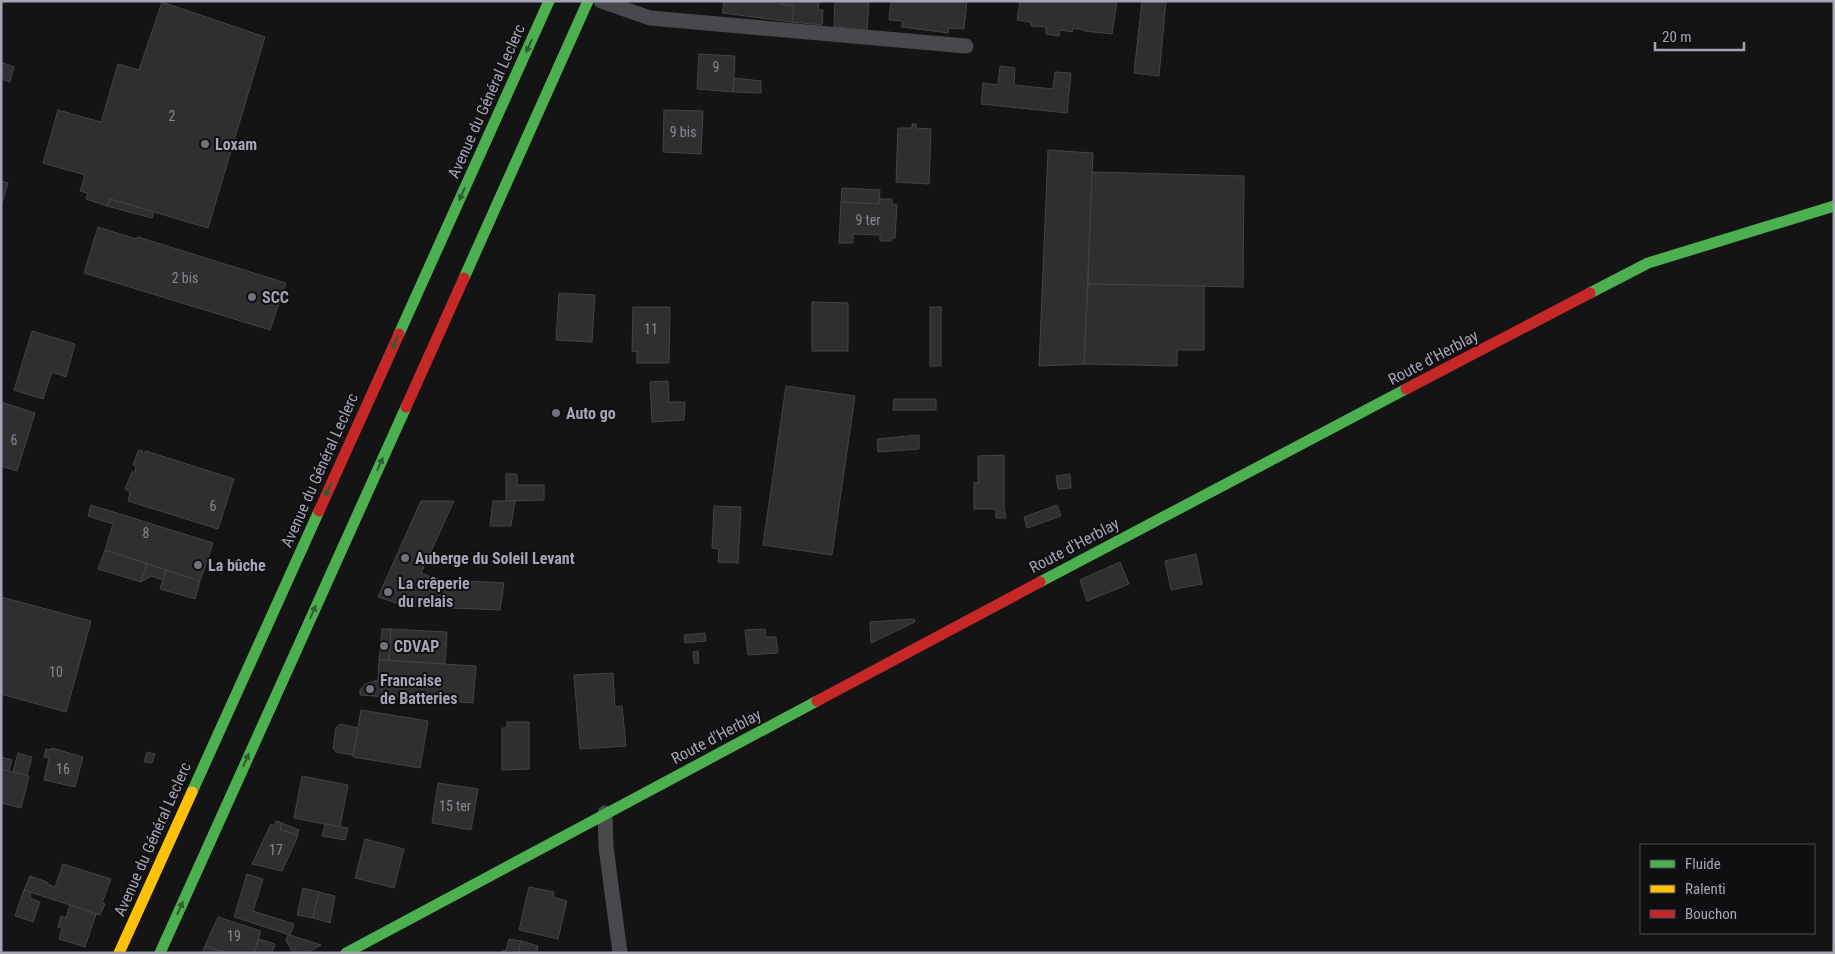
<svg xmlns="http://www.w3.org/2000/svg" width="1835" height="954" font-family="'Roboto Condensed',sans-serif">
  <rect width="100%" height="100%" fill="#141414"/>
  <g fill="#2f2f30" stroke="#444348">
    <polygon points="724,1 780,1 780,4 794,6 792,22 722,13"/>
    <polygon points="780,1 819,1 818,10 823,10 822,25 792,22 794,6 780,4"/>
    <polygon points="835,1 869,1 867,31 834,27"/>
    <polygon points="891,1 967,1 964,29 949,28 948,33 902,27 902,21 889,20"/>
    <polygon points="1020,1 1117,1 1112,34 1084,31 1084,30 1073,28 1072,32 1060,30 1059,36 1046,34 1046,27 1031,26 1031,22 1017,20"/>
    <polygon points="1142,1 1166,1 1159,76 1134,73"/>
    <polygon points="162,2 265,37 208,228 110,199 107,206 86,199 88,193 80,191 85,175 43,163 58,110 101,122 118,64 139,70"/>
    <polygon points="699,54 735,56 733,92 697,89"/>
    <polygon points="1,62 14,67 10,82 1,79"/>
    <polygon points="1000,66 1015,68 1014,85 1053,89 1055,72 1071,73 1067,113 981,104 983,83 998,85"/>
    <polygon points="734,78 761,81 761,93 733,92"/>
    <polygon points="664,110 703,111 701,154 663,152"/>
    <polygon points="912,124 916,124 916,128 931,129 929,184 896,182 898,128 912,128"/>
    <polygon points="1048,150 1093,153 1084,364 1039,366"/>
    <polygon points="1092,172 1244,176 1243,287 1088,284"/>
    <polygon points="1,181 8,183 1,206"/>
    <polygon points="842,188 880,190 879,204 841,202"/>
    <polygon points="110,199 154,212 152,218 107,206"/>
    <polygon points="879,199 892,199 892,204 897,205 895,238 891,238 891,241 880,241 880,235 853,234 853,243 839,243 841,202 879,204"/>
    <polygon points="98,227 136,239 138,237 286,283 270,330 84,273"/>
    <polygon points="1088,284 1204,286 1204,350 1177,350 1177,366 1084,364"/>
    <polygon points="559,293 595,295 592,342 556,340"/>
    <polygon points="812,302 848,303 848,351 812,351"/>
    <polygon points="633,307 670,307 669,363 637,363 637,351 632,352"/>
    <rect x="930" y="307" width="11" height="59"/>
    <polygon points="32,331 75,344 66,377 52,372 43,399 14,390"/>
    <polygon points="668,381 669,402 685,402 684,420 652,422 650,382"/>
    <polygon points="786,386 855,396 832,555 763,545"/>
    <polygon points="894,399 936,399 936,410 893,410"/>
    <polygon points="1,402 35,413 17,471 1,466"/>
    <polygon points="919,435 919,449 878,452 877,439"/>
    <polygon points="142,450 142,453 144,453 146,451 234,479 218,529 128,501 130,492 125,489 132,472 135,472 136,466 133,465 138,451"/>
    <polygon points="1004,455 1004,507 1006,518 996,518 996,509 974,509 974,482 978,483 978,456"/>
    <polygon points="506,474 517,474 517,485 544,485 544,500 506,501"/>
    <polygon points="1070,474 1071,488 1058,489 1056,476"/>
    <polygon points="421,501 454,501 421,573 429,576 426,583 454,584 454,580 504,583 500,610 405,606 378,597"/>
    <polygon points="493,501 515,501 511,526 490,526"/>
    <polygon points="91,505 213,543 200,581 105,550 113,524 88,516"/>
    <polygon points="1057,505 1061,516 1027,528 1024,517"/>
    <polygon points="714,506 741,507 738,563 718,562 719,549 712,548"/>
    <polygon points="105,550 147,564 141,582 98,569"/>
    <polygon points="1196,554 1202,584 1171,590 1165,561"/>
    <polygon points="1120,562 1129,584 1087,601 1080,580"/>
    <polygon points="147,564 166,570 163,580 151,576 141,582"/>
    <polygon points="166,570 200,581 195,599 160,589"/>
    <polygon points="1,597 91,621 66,712 1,694"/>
    <polygon points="914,619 915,622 871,643 870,622"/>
    <polygon points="382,629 391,629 389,660 379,660"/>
    <polygon points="391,629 447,632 445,664 389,660"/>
    <polygon points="765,629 766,637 776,637 778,653 748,655 745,630"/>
    <polygon points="705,633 706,641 685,643 684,635"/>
    <polygon points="698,651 699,663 694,663 693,652"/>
    <polygon points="379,660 476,666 473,703 360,695 360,690 365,684 378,680"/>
    <polygon points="613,673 615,707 622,706 626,746 580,749 574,675"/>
    <polygon points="361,710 428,721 420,768 353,757"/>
    <polygon points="507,722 529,722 529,769 502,770 502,728 507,728"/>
    <polygon points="340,724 358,728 353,755 336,752 333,748 336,728"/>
    <polygon points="52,748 83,757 75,787 44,780 49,758 44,757 46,749 52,750"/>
    <polygon points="147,752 155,754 152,763 144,762"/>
    <polygon points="18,753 32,757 27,775 13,772"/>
    <polygon points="1,757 12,760 9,771 1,769"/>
    <polygon points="1,769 29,776 21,808 1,803"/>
    <polygon points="302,776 348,785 340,827 294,818"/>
    <polygon points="438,783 478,789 471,830 432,823"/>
    <polygon points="276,821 282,823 280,829 298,836 282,871 252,864 271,824 274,826"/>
    <polygon points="282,823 299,830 297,835 280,829"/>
    <polygon points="325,824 348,828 345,840 322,836"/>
    <polygon points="365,839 404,849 394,888 355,878"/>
    <polygon points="63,864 111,879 102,903 105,904 100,915 24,890 30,876 47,882 48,884 55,887"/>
    <polygon points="247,874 263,879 253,911 294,924 290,935 234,917"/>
    <polygon points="529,887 554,892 553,897 567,901 558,939 519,930"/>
    <polygon points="303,888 319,892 313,918 297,915"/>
    <polygon points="24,890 31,892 30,898 40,902 33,922 15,916"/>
    <polygon points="319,892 335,896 330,923 313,918"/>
    <polygon points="70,905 96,914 85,947 59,939 62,928 58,927 61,916 66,918"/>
    <polygon points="218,917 261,931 254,953 227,953 205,946"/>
    <polygon points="288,935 290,935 321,945 307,953 293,953 286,940"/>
    <polygon points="259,939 275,944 272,953 254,952"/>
    <polygon points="509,939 521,941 518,953 502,953 503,950 506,951"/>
    <polygon points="521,941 538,946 537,953 518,953"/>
    <polygon points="205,946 227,953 202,953"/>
  </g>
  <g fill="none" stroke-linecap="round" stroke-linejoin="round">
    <g stroke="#48484d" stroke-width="15">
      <polyline points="601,1 650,18 966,46"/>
      <polyline points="605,813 606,847 620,953"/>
    </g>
    <g stroke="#4caf50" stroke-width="11">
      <polyline points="464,278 588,1"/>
      <polyline points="1590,293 1648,263 1834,206"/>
      <polyline points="399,334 549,1"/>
      <polyline points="1040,582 1406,389"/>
      <polyline points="192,792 319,511"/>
      <polyline points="160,953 406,407"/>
      <polyline points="346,953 817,701"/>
    </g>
    <polyline stroke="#ffc107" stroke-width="11" points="119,953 192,792"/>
    <g stroke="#c62828" stroke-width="11">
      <polyline points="1406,389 1590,293"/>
      <polyline points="406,407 464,278"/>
      <polyline points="319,511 399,334"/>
      <polyline points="817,701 1040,582"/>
    </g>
  </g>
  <defs><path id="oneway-solid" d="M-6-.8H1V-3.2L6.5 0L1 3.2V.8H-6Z" transform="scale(1.25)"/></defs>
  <g fill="#2e5e30">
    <use href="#oneway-solid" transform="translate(529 46) rotate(114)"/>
    <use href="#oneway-solid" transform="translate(462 194) rotate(114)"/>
    <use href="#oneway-solid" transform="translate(395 342) rotate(114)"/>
    <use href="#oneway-solid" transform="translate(380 464) rotate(-66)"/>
    <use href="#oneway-solid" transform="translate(328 490) rotate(114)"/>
    <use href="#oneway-solid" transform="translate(313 612) rotate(-66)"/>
    <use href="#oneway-solid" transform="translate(246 760) rotate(-66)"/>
    <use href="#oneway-solid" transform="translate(180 908) rotate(-66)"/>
  </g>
  <g fill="#72727d" stroke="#0f0e10" stroke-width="2">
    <circle cx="205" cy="144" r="5"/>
    <circle cx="252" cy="297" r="5"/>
    <circle cx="556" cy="413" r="5"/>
    <circle cx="405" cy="558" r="5"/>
    <circle cx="198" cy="565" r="5"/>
    <circle cx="388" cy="592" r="5"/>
    <circle cx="384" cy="646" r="5"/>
    <circle cx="370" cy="689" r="5"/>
  </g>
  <g text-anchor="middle" stroke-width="4" stroke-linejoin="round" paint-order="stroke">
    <g font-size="14" fill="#888894">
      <text x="716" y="72">9</text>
      <text x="172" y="121">2</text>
      <text x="683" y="137">9 bis</text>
      <text x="868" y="225">9 ter</text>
      <text x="185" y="283">2 bis</text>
      <text x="651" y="334">11</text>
      <text x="14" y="445">6</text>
      <text x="213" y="511">6</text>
      <text x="146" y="538">8</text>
      <text x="56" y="677">10</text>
      <text x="63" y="774">16</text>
      <text x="455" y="811">15 ter</text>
      <text x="276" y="855">17</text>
      <text x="234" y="941">19</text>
    </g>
    <g font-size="16" fill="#a5a5b5" stroke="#0f0e10">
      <text transform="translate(486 101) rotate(-66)" y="6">Avenue du Général Leclerc</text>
      <text transform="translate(1433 357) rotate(-28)" y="6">Route d'Herblay</text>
      <text transform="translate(319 470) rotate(-66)" y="6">Avenue du Général Leclerc</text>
      <text transform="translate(1074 545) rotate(-28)" y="6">Route d'Herblay</text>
      <text transform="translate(716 736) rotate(-28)" y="6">Route d'Herblay</text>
      <text transform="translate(152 839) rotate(-66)" y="6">Avenue du Général Leclerc</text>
    </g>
    <g font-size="16" font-weight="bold" fill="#a5a5b5" stroke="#0f0e10" text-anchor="start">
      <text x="215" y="150">Loxam</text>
      <text x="262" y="303">SCC</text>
      <text x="566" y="419">Auto go</text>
      <text x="415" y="564">Auberge du Soleil Levant</text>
      <text x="208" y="571">La bûche</text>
      <text x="398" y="589">La crêperie<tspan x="398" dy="18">du relais</tspan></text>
      <text x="394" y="652">CDVAP</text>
      <text x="380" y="686">Francaise<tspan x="380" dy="18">de Batteries</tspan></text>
    </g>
  </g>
  <rect width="1835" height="954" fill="none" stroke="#a5a5b5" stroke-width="5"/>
  <rect x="1640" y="844" width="175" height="90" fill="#0f0e10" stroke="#4b4a52"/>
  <rect x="1650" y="860" width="25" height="8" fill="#4caf50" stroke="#4b4a52"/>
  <text x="1685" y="869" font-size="15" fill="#a5a5b5">Fluide</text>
  <rect x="1650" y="885" width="25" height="8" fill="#ffc107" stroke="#4b4a52"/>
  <text x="1685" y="894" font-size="15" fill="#a5a5b5">Ralenti</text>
  <rect x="1650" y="910" width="25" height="8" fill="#c62828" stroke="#4b4a52"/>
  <text x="1685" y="919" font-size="15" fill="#a5a5b5">Bouchon</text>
  <path d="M1655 42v8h89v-8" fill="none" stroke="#a5a5b5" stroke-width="2.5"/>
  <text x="1662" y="42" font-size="15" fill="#a5a5b5" stroke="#0f0e10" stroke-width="4" paint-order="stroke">20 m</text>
</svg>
